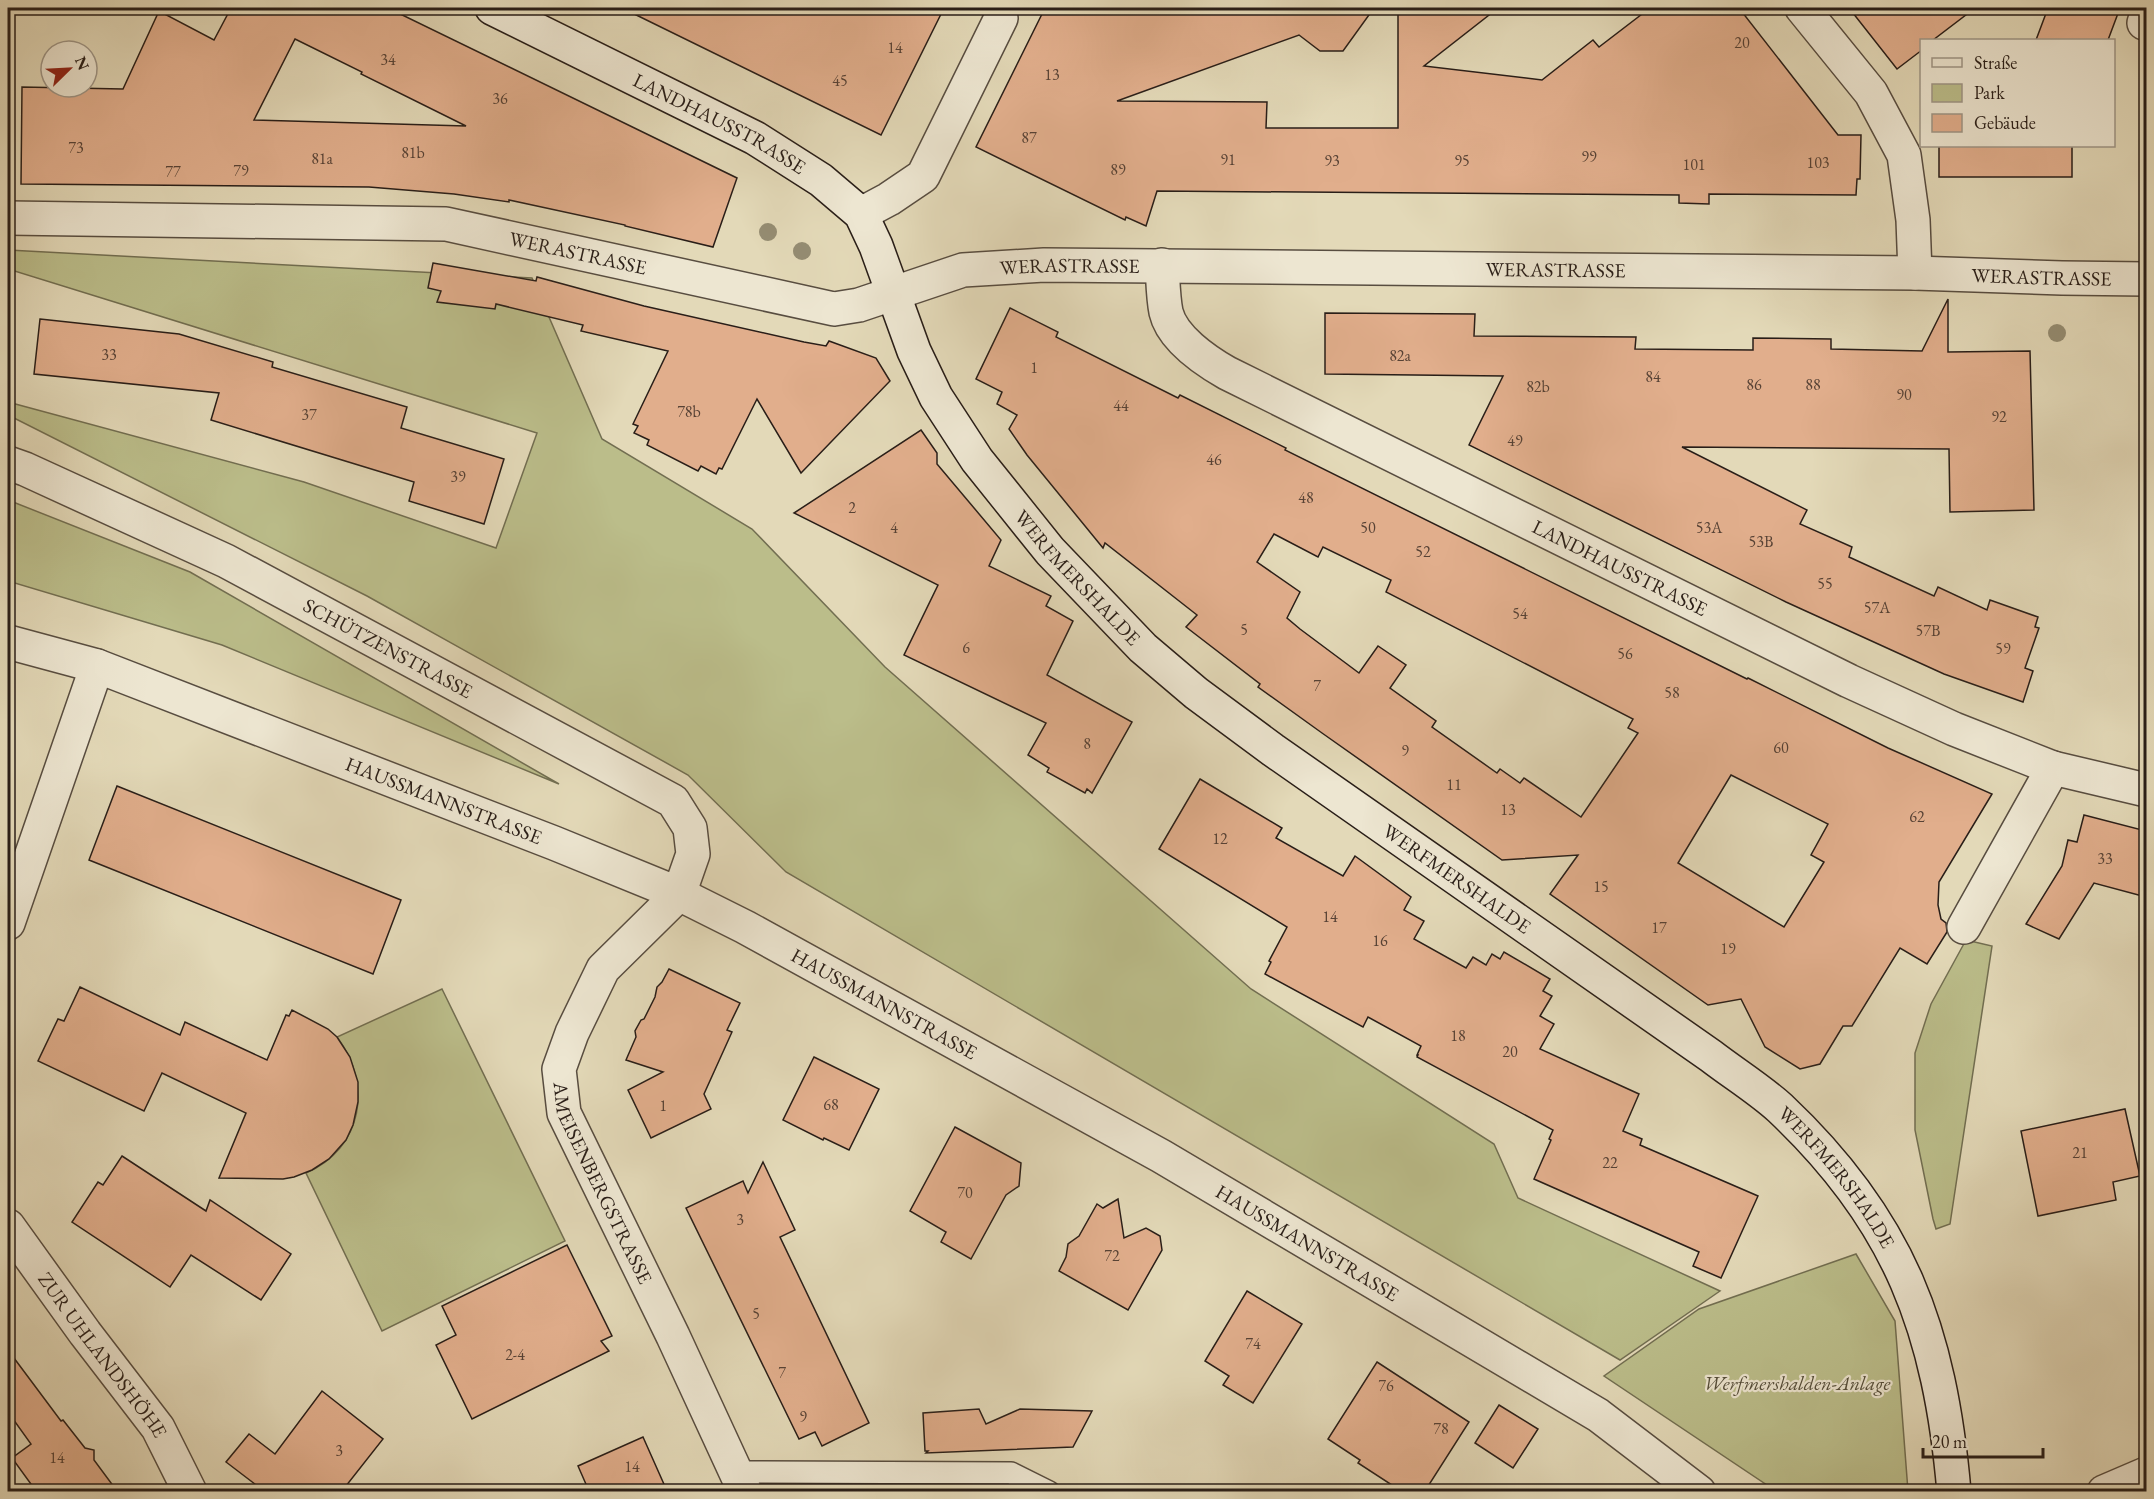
<svg xmlns="http://www.w3.org/2000/svg" width="2154" height="1499" font-family="'EB Garamond',serif">
  <rect width="100%" height="100%" fill="#e3d9b8"/>
  <filter id="stains"><feTurbulence type="fractalNoise" baseFrequency=".00333" numOctaves="4"/><feColorMatrix values="0 0 0 0 .2 0 0 0 0 .09 0 0 0 0 .02 0 0 0 .5 -.17"/></filter>
  <radialGradient id="worn" r=".72"><stop offset=".6" stop-color="#630" stop-opacity="0"/><stop offset="1" stop-color="#630" stop-opacity=".3"/></radialGradient>
  <g fill="#bbbd8a" stroke="#726e51" stroke-width="1.5">
    <polygon points="8,250 532,278 602,439 752,529 885,667 1251,989 1494,1144 1518,1198 1720,1291 1620,1360 786,872 688,775 367,596 8,415 8,402 304,482 496,548 537,433 8,269"/>
    <polygon points="8,500 190,572 559,784 222,645 8,581"/>
    <polygon points="1966,940 1992,946 1950,1224 1936,1229 1933,1219 1915,1130 1915,1053 1931,1004"/>
    <path d="M442,989L565,1241L382,1331L306,1173C363,1148 373,1085 337,1037Z"/>
    <polygon points="1856,1254 1895,1321 1908,1491 1776,1491 1604,1376 1699,1309"/>
  </g>
  <g fill="#e1ae8c" stroke="#291e18" stroke-width="1.5" fill-rule="evenodd">
    <path d="M231,8H388L737,178L713,247L625,226V225L509,200V202L454,194L369,187L21,184L22,87L123,89L159,11L214,40ZM295,39L362,72L361,74L466,126L254,120Z"/>
    <polygon points="622,8 944,8 881,135"/>
    <polygon points="1045,8 1374,8 1343,51 1320,51 1299,35 1117,101 1267,102 1266,128 1398,128 1398,8 1498,8 1424,66 1542,80 1593,40 1599,47 1650,8 1739,8 1838,135 1861,135 1860,179 1857,179 1856,195 1709,194 1709,204 1679,203 1679,195 1157,191 1146,226 1126,217 1125,220 976,147"/>
    <polygon points="1849,8 1975,8 1933,40 1922,40 1922,50 1897,69"/>
    <polygon points="2048,8 2120,8 2108,40 2036,40"/>
    <rect x="1939" y="146" width="133" height="31"/>
    <polygon points="433,263 536,281 537,277 644,306 804,342 826,346 829,341 876,358 890,381 801,473 757,399 722,469 719,468 716,474 701,466 698,471 647,445 649,440 634,433 638,426 633,424 668,351 581,331 583,325 496,304 495,309 437,302 441,291 428,288"/>
    <polygon points="1948,299 1948,352 2030,351 2034,510 1950,512 1949,449 1682,447 1807,510 1800,524 1852,547 1849,557 1934,596 1938,587 1987,610 1990,600 2038,617 2035,627 2039,628 2025,668 2033,671 2023,702 1944,674 1786,602 1469,445 1503,376 1325,374 1325,313 1475,314 1474,336 1636,337 1635,349 1753,350 1753,338 1831,339 1831,349 1922,351"/>
    <path d="M1010,308L1058,332L1056,337L1178,398L1180,395L1286,448L1285,450L1747,679L1748,678L1888,748L1992,794L1939,882L1938,905L1941,919L1946,923L1947,932L1927,964L1900,948L1852,1026H1843L1820,1064L1800,1069L1765,1047L1741,999L1708,1005L1550,894L1578,855L1502,860L1322,733L1258,687L1260,684L1186,627L1197,615L1105,543L1103,548L1027,455L1009,429L1017,415L997,404L1002,392L976,379ZM1274,534L1318,557L1323,547L1391,580L1386,592L1633,719L1628,728L1638,733L1581,817L1524,778L1520,783L1500,769L1497,773L1432,727L1436,721L1390,688L1406,665L1378,646L1359,673L1300,629L1287,618L1300,592L1257,562ZM1731,775L1828,824L1811,855L1824,862L1784,927L1678,863Z"/>
    <polygon points="40,319 179,334 273,362 272,367 407,407 401,428 504,459 484,524 409,501 414,482 211,420 219,393 34,374"/>
    <polygon points="921,430 937,453 937,464 1001,540 989,566 1051,596 1046,606 1073,621 1047,675 1132,722 1092,793 1087,789 1085,793 1047,772 1049,768 1028,755 1046,723 904,655 938,585 794,513"/>
    <polygon points="1200,779 1282,828 1276,838 1343,876 1355,856 1411,897 1404,910 1424,921 1414,939 1466,968 1473,957 1486,965 1492,954 1500,959 1504,952 1550,979 1543,991 1552,996 1540,1016 1554,1024 1540,1049 1639,1094 1623,1131 1642,1139 1640,1145 1758,1196 1721,1278 1693,1266 1699,1252 1534,1179 1551,1140 1549,1139 1553,1130 1417,1057 1418,1055 1417,1055 1421,1046 1368,1017 1363,1027 1265,974 1271,962 1269,961 1287,927 1159,849"/>
    <polygon points="117,786 401,900 373,974 89,860"/>
    <polygon points="2084,815 2146,831 2146,897 2094,883 2059,939 2026,924 2062,866 2068,840 2077,842"/>
    <polygon points="669,969 740,1003 727,1030 732,1032 704,1094 711,1109 651,1138 628,1090 663,1072 626,1060 636,1037 635,1031 641,1020 644,1019 655,997 657,987 662,982"/>
    <polygon points="80,987 180,1035 185,1022 267,1060 286,1015 289,1016 292,1010 328,1029 337,1037 350,1057 358,1082 358,1102 353,1125 346,1140 329,1159 312,1170 294,1177 283,1179 219,1178 246,1113 162,1073 144,1111 38,1061 58,1019 64,1021"/>
    <polygon points="814,1057 879,1089 849,1150 824,1138 823,1140 783,1120"/>
    <polygon points="2125,1109 2140,1176 2113,1182 2116,1200 2038,1216 2021,1131"/>
    <polygon points="955,1127 1021,1163 1019,1186 1006,1195 971,1259 941,1242 946,1232 910,1211"/>
    <polygon points="122,1156 206,1211 210,1200 291,1254 261,1300 191,1255 170,1287 72,1222 98,1182 103,1185"/>
    <polygon points="763,1162 795,1230 780,1237 869,1423 822,1446 815,1432 799,1439 686,1208 743,1181 748,1193"/>
    <polygon points="1118,1199 1124,1238 1146,1228 1160,1236 1162,1250 1128,1310 1059,1271 1066,1257 1068,1244 1079,1236 1097,1204 1103,1208"/>
    <polygon points="567,1245 612,1336 601,1341 609,1351 472,1419 436,1345 456,1335 442,1306"/>
    <polygon points="1247,1291 1302,1324 1253,1403 1223,1385 1229,1376 1205,1361"/>
    <polygon points="8,1350 61,1421 63,1420 85,1448 94,1450 94,1460 117,1491 36,1491 12,1458 31,1444 8,1412"/>
    <polygon points="1377,1362 1469,1422 1425,1491 1401,1491 1358,1463 1360,1460 1328,1439"/>
    <polygon points="322,1391 383,1439 342,1491 264,1491 226,1462 249,1434 275,1454"/>
    <polygon points="1499,1405 1538,1429 1513,1468 1475,1443"/>
    <polygon points="979,1409 986,1424 1020,1409 1092,1411 1073,1447 926,1453 928,1451 925,1451 923,1413"/>
    <polygon points="643,1437 667,1491 589,1491 578,1466"/>
  </g>
  <g fill="none" stroke-linecap="round" stroke-linejoin="round">
    <defs>
      <polyline id="lane" points="736,1472 1011,1473 1049,1492"/>
      <g id="street">
        <polyline points="1802,8 1871,93 1904,155 1913,220 1915,273"/>
        <polyline points="2144,23 2146,17"/>
        <polyline points="861,214 889,199 923,176 1001,18"/>
        <path id="s1" d="M8,218L446,224L834,309L859,305L963,270L1044,265L1915,273L2062,278L2146,279"/>
        <path id="s2" d="M1162,265C1163,280 1163,297 1166,312C1172,338 1206,361 1227,373L1849,681L1954,729L2053,768L2146,790"/>
        <path id="s3" d="M8,463L25,469L226,561L673,801L690,828L693,854L679,894L603,969L572,1033L559,1069L564,1113L673,1336L745,1492"/>
        <path id="s4" d="M8,642L97,666L554,843L679,894L745,927L1161,1156L1598,1415L1699,1492"/>
        <polyline points="8,923 97,666"/>
        <polyline points="1964,927 2053,768"/>
        <path id="s5" d="M8,1226L85,1333L158,1428L190,1492"/>
        <polyline points="2104,1492 2146,1474"/>
      </g>
      <g id="secondary">
        <path id="s6" d="M492,8L755,138L821,180L861,214L876,246L914,351L936,397L977,460L1050,551L1143,648L1196,693L1273,750L1711,1056C1733,1073 1759,1089 1780,1108C1900,1221 1940,1330 1954,1492"/>
      </g>
    </defs>
    <use href="#lane" stroke="#584d40" stroke-width="24"/>
    <use href="#street" stroke="#584d40" stroke-width="36"/>
    <use href="#secondary" stroke="#291e18" stroke-width="36"/>
    <use href="#lane" stroke="#ede6d1" stroke-width="21"/>
    <use href="#street" stroke="#ede6d1" stroke-width="33"/>
    <use href="#secondary" stroke="#ede6d1" stroke-width="33"/>
  </g>
  <g fill="#958d73">
    <circle cx="768" cy="232" r="9"/>
    <circle cx="802" cy="251" r="9"/>
    <circle cx="2057" cy="333" r="9"/>
  </g>
  <g text-anchor="middle" stroke-width="4.5" stroke-linejoin="round" paint-order="stroke">
    <g font-size="16" fill="#574235">
      <text x="1742" y="48">20</text>
      <text x="895" y="53">14</text>
      <text x="388" y="65">34</text>
      <text x="1052" y="80">13</text>
      <text x="840" y="86">45</text>
      <text x="500" y="104">36</text>
      <text x="1029" y="143">87</text>
      <text x="76" y="153">73</text>
      <text x="413" y="158">81b</text>
      <text x="1589" y="162">99</text>
      <text x="322" y="164">81a</text>
      <text x="1228" y="165">91</text>
      <text x="1332" y="166">93</text>
      <text x="1462" y="166">95</text>
      <text x="1818" y="168">103</text>
      <text x="1694" y="170">101</text>
      <text x="1118" y="175">89</text>
      <text x="241" y="176">79</text>
      <text x="173" y="177">77</text>
      <text x="109" y="360">33</text>
      <text x="1400" y="361">82a</text>
      <text x="1034" y="373">1</text>
      <text x="1653" y="382">84</text>
      <text x="1754" y="390">86</text>
      <text x="1813" y="390">88</text>
      <text x="1538" y="392">82b</text>
      <text x="1904" y="400">90</text>
      <text x="1121" y="411">44</text>
      <text x="689" y="417">78b</text>
      <text x="309" y="420">37</text>
      <text x="1999" y="422">92</text>
      <text x="1515" y="446">49</text>
      <text x="1214" y="465">46</text>
      <text x="458" y="482">39</text>
      <text x="1306" y="503">48</text>
      <text x="852" y="513">2</text>
      <text x="894" y="533">4</text>
      <text x="1368" y="533">50</text>
      <text x="1709" y="533">53A</text>
      <text x="1761" y="547">53B</text>
      <text x="1423" y="557">52</text>
      <text x="1825" y="589">55</text>
      <text x="1877" y="613">57A</text>
      <text x="1520" y="619">54</text>
      <text x="1244" y="635">5</text>
      <text x="1928" y="636">57B</text>
      <text x="966" y="653">6</text>
      <text x="2003" y="654">59</text>
      <text x="1625" y="659">56</text>
      <text x="1317" y="691">7</text>
      <text x="1672" y="698">58</text>
      <text x="1087" y="749">8</text>
      <text x="1781" y="753">60</text>
      <text x="1405" y="756">9</text>
      <text x="1454" y="790">11</text>
      <text x="1508" y="815">13</text>
      <text x="1917" y="822">62</text>
      <text x="1220" y="844">12</text>
      <text x="2105" y="864">33</text>
      <text x="1601" y="892">15</text>
      <text x="1330" y="922">14</text>
      <text x="1659" y="933">17</text>
      <text x="1380" y="946">16</text>
      <text x="1728" y="954">19</text>
      <text x="1458" y="1041">18</text>
      <text x="1510" y="1057">20</text>
      <text x="831" y="1110">68</text>
      <text x="663" y="1111">1</text>
      <text x="2080" y="1158">21</text>
      <text x="1610" y="1168">22</text>
      <text x="965" y="1198">70</text>
      <text x="740" y="1225">3</text>
      <text x="1112" y="1261">72</text>
      <text x="756" y="1319">5</text>
      <text x="1253" y="1349">74</text>
      <text x="515" y="1360">2-4</text>
      <text x="782" y="1378">7</text>
      <text x="1386" y="1391">76</text>
      <text x="803" y="1422">9</text>
      <text x="1441" y="1434">78</text>
      <text x="339" y="1456">3</text>
      <text x="57" y="1463">14</text>
      <text x="632" y="1472">14</text>
    </g>
    <g font-size="20" fill="#291e18" stroke="#ede6d1">
      <text dy="7" stroke="none"><textPath href="#s6" startOffset="255">LANDHAUSSTRASSE</textPath></text>
      <text dy="7" stroke="none"><textPath href="#s1" startOffset="573">WERASTRASSE</textPath></text>
      <text dy="7" stroke="none"><textPath href="#s1" startOffset="1077">WERASTRASSE</textPath></text>
      <text dy="7" stroke="none"><textPath href="#s1" startOffset="1563">WERASTRASSE</textPath></text>
      <text dy="7" stroke="none"><textPath href="#s1" startOffset="2049">WERASTRASSE</textPath></text>
      <text dy="7" stroke="none"><textPath href="#s2" startOffset="574">LANDHAUSSTRASSE</textPath></text>
      <text dy="7" stroke="none"><textPath href="#s6" startOffset="852">WERFMERSHALDE</textPath></text>
      <text dy="7" stroke="none"><textPath href="#s3" startOffset="423">SCHÜTZENSTRASSE</textPath></text>
      <text dy="7" stroke="none"><textPath href="#s4" startOffset="464">HAUSSMANNSTRASSE</textPath></text>
      <text dy="7" stroke="none"><textPath href="#s6" startOffset="1338">WERFMERSHALDE</textPath></text>
      <text dy="7" stroke="none"><textPath href="#s4" startOffset="950">HAUSSMANNSTRASSE</textPath></text>
      <text dy="7" stroke="none"><textPath href="#s6" startOffset="1824">WERFMERSHALDE</textPath></text>
      <text dy="7" stroke="none"><textPath href="#s3" startOffset="1186">AMEISENBERGSTRASSE</textPath></text>
      <text dy="7" stroke="none"><textPath href="#s4" startOffset="1436">HAUSSMANNSTRASSE</textPath></text>
      <text dy="7" stroke="none"><textPath href="#s5" startOffset="160">ZUR UHLANDSHÖHE</textPath></text>
    </g>
    <g font-size="20" font-style="italic" fill="#554e3a" stroke="#ede6d1">
      <text x="1797" y="1390">Werfmershalden-Anlage</text>
    </g>
  </g>
  <rect width="2154" height="1499" fill="none" stroke="#e3d9b8" stroke-width="30"/>
  <rect x="9" y="9" width="2136" height="1481" fill="none" stroke="#291e18" stroke-width="3"/>
  <rect x="15" y="15" width="2124" height="1469" fill="none" stroke="#291e18" stroke-width="1.5"/>
  <rect x="1920" y="39" width="195" height="108" fill="#ede6d1" stroke="#9f9687" stroke-width="1.5"/>
  <rect x="1932" y="58" width="30" height="9" fill="#ede6d1" stroke="#9f9687" stroke-width="1.5"/>
  <text x="1974" y="69" font-size="18" fill="#291e18">Straße</text>
  <rect x="1932" y="84" width="30" height="18" fill="#bbbd8a" stroke="#9f9687" stroke-width="1.5"/>
  <text x="1974" y="99" font-size="18" fill="#291e18">Park</text>
  <rect x="1932" y="114" width="30" height="18" fill="#e1ae8c" stroke="#9f9687" stroke-width="1.5"/>
  <text x="1974" y="129" font-size="18" fill="#291e18">Gebäude</text>
  <g transform="translate(69 69) rotate(66)"><circle r="28" fill="#ede6d1" stroke="#9f9687" stroke-width="1.5"/>
  <path d="M0-4.5L10 22L0 15L-10 22Z" fill="#8f2418"/>
  <text y="-9" font-size="16" font-weight="bold" text-anchor="middle" fill="#291e18">N</text>
  </g>
  <path d="M1923 1448v9h120v-9" fill="none" stroke="#291e18" stroke-width="3"/>
  <text x="1932" y="1448" font-size="18" fill="#291e18" stroke="#ede6d1" stroke-width="4.5" paint-order="stroke">20 m</text>
  <rect width="100%" height="100%" filter="url(#stains)"/>
  <rect width="100%" height="100%" fill="url(#worn)"/>
</svg>
